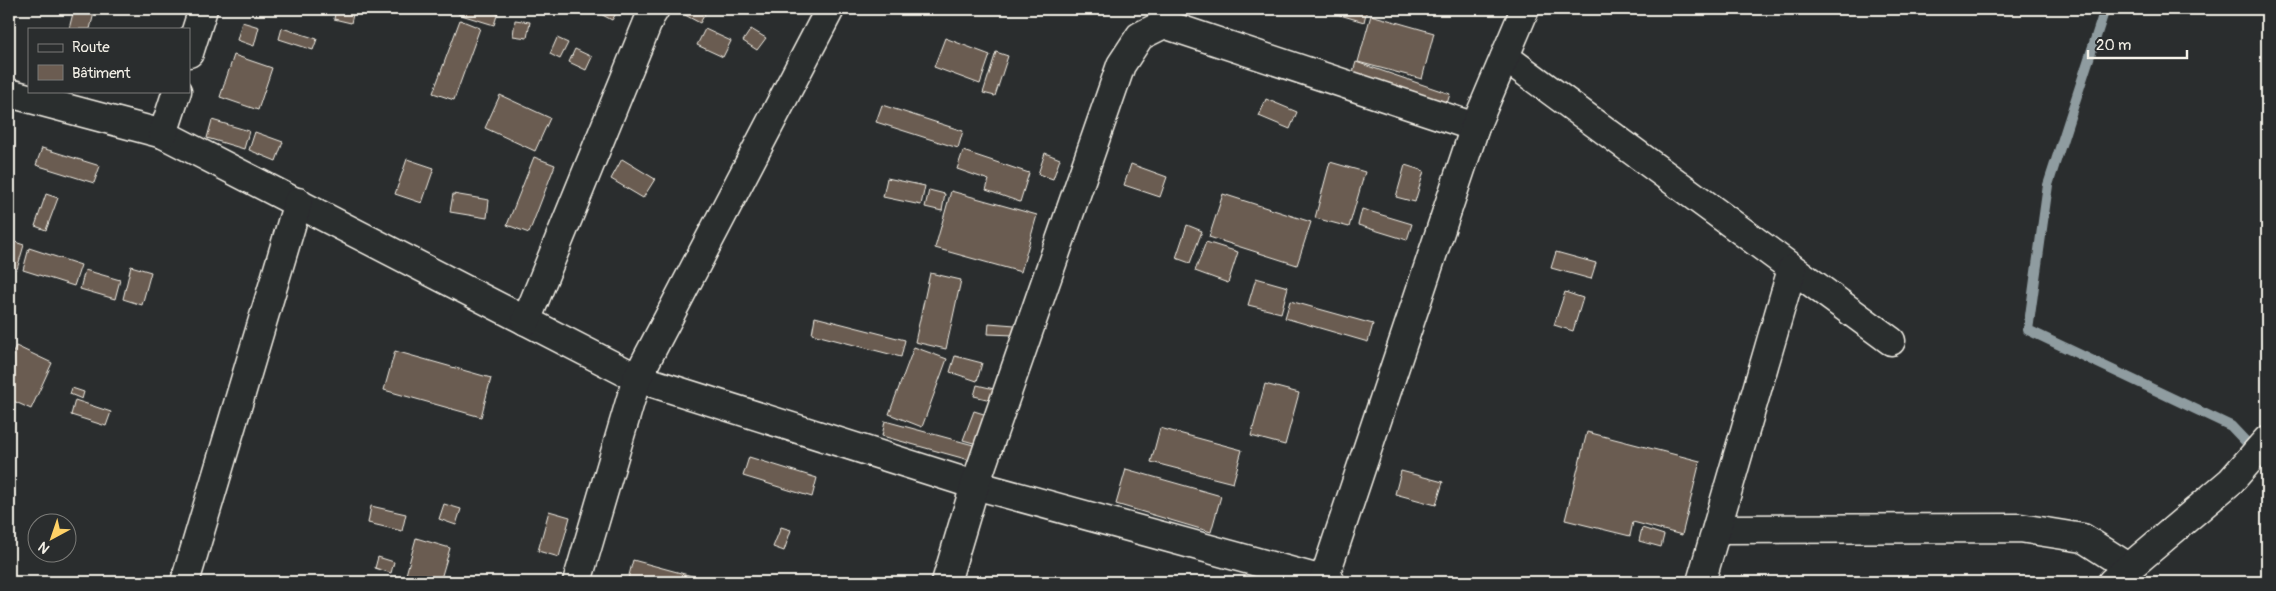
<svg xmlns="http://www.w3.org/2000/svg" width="2276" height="591" font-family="Pangolin,sans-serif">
  <rect width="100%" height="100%" fill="#2a2d2e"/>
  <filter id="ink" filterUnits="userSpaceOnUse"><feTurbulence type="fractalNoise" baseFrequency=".02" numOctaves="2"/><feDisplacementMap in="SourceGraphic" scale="10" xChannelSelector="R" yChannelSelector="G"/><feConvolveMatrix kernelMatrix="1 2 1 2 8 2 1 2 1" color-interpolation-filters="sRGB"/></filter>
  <g filter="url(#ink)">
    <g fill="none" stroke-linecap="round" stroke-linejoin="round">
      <polyline stroke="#8f9ca0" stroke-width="10" points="2105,9 2048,185 2028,330 2231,426 2267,464"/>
    </g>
    <g fill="#6b5c51" stroke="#f4f1e8">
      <polygon points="74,9 95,9 90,29 69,29"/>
      <polygon points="336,9 354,10 351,23 334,19"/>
      <polygon points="459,9 499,9 494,25 458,14"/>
      <polygon points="591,9 619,9 612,20"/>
      <polygon points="689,9 699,9 706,12 700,23 685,15"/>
      <polygon points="766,9 781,9 777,15"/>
      <polygon points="1334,9 1367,9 1364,22 1333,13"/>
      <polygon points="1371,15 1434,33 1422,79 1358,62"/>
      <polygon points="460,20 480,28 454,100 433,93"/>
      <polygon points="515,20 530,22 527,38 513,36"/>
      <polygon points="242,22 259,27 254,46 237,40"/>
      <polygon points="282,28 317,39 313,50 279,39"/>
      <polygon points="705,29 731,41 723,57 697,45"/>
      <polygon points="751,29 766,38 757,50 743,41"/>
      <polygon points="557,38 568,43 560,59 550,54"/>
      <polygon points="945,38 990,55 980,84 934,67"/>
      <polygon points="575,49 592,57 586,70 569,62"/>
      <polygon points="996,52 1008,56 995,96 983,93"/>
      <polygon points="234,55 272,68 258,110 220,97"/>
      <polygon points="1356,62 1450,94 1444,113 1350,82"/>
      <polygon points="500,95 550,118 535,151 485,128"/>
      <polygon points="1266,99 1297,112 1290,129 1259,116"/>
      <polygon points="882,105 963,131 958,148 876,122"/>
      <polygon points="212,120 249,131 244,149 207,138"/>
      <polygon points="255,132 283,142 276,161 249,150"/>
      <polygon points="42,148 100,166 94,183 36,165"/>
      <polygon points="963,151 1029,173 1020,202 986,190 989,180 957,169"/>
      <polygon points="1045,153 1060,159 1053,179 1038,174"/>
      <polygon points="534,157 555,165 529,233 507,225"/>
      <polygon points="407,159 434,168 422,203 395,194"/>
      <polygon points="622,159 655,179 643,198 611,179"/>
      <polygon points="1330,162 1365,172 1349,227 1315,218"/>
      <polygon points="1131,164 1167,177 1160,197 1124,185"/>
      <polygon points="1405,165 1424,171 1415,202 1396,197"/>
      <polygon points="887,178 925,186 921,205 883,197"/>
      <polygon points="929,190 945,194 942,211 925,207"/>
      <polygon points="951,191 1037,215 1021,272 935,248"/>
      <polygon points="46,194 58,198 46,230 35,226"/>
      <polygon points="453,194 489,200 487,218 450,212"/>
      <polygon points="1223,194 1311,222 1297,265 1209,237"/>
      <polygon points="1362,209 1412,224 1407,240 1358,225"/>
      <polygon points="1187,225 1202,231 1190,263 1176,258"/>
      <polygon points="9,240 24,245 17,269 9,266"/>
      <polygon points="1206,242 1238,252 1228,283 1195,271"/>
      <polygon points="29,248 81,265 74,286 23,270"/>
      <polygon points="1556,252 1596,263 1591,279 1551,268"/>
      <polygon points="131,266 151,272 142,305 123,299"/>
      <polygon points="85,270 120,280 115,299 80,289"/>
      <polygon points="930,273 961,280 946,349 915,342"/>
      <polygon points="1256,278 1288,287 1281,313 1248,305"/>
      <polygon points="1565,292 1583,298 1573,331 1554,325"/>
      <polygon points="1290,301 1373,324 1368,342 1285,318"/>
      <polygon points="815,317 905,340 901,357 812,334"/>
      <polygon points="989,323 1015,325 1015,335 988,334"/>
      <polygon points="16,346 52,363 31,409 9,399 9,362"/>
      <polygon points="914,347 947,359 922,427 889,414"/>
      <polygon points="395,351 491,378 481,417 384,390"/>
      <polygon points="955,356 982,363 977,381 950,372"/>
      <polygon points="1265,384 1299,393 1285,445 1251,436"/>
      <polygon points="977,385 994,389 991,400 974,396"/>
      <polygon points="72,388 84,392 82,399 70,394"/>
      <polygon points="75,400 111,412 106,426 71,415"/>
      <polygon points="974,411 987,415 977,444 963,440"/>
      <polygon points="885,421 977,446 973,461 882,436"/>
      <polygon points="1160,428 1242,450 1233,483 1151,462"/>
      <polygon points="1587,432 1700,461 1682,535 1633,522 1630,536 1565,520"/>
      <polygon points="749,457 817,478 812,497 743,476"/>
      <polygon points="1126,469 1221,496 1211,532 1116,504"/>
      <polygon points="1401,471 1443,482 1436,505 1395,494"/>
      <polygon points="444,504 461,509 456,525 439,519"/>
      <polygon points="371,506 406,514 402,531 368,523"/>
      <polygon points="549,511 570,517 559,557 538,551"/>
      <polygon points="781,527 791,530 784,551 773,547"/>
      <polygon points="1642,528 1664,535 1661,547 1639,541"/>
      <polygon points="416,538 450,548 440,582 404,582"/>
      <polygon points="378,557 394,562 391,573 375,568"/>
      <polygon points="633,560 714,582 640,582 628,579"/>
    </g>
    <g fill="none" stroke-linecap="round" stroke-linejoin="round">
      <defs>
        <g id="minor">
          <polyline points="189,53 203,9"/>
          <polyline points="1505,57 1891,341"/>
          <polyline points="9,93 163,134 637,378 975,485 1330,582"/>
          <polyline points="163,134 177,91"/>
          <polyline points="526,321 650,17 655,9"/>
          <polyline points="1717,529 2020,528 2083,538 2130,568"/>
          <polyline points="185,582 298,202"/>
          <polyline points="577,582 637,378 830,9"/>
          <polyline points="946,582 975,485 1121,65 1140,36 1164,24 1475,127"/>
          <polyline points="1323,582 1475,127 1525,9"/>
          <polyline points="1701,582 1792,269"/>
          <polyline points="2112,582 2231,481 2267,440"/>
        </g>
      </defs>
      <use href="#minor" stroke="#f4f1e8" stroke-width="31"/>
      <use href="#minor" stroke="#2a2d2e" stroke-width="28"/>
    </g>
  </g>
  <rect width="2276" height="591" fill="none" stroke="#2a2d2e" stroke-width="30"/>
  <rect x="15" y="15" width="2246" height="561" fill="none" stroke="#f4f1e8" stroke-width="2" filter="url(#ink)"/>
  <rect x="28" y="28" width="162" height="65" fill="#2a2d2e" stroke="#7b7b78"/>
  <rect x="38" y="44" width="25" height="8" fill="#2a2d2e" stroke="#7b7b78"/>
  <text x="72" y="52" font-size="15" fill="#f4f1e8">Route</text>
  <rect x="38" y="65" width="25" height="15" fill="#6b5c51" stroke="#7b7b78"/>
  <text x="72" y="78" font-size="15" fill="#f4f1e8">Bâtiment</text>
  <g transform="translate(52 538) rotate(220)"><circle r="24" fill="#2a2d2e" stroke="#7b7b78"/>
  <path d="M0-4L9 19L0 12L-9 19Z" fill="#ffd166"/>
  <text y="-8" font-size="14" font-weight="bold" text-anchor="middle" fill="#f4f1e8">N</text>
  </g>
  <path d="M2088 50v8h99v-8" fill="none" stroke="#f4f1e8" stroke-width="2.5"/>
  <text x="2096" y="50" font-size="15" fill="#f4f1e8" stroke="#2a2d2e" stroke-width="4" paint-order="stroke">20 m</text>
</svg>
